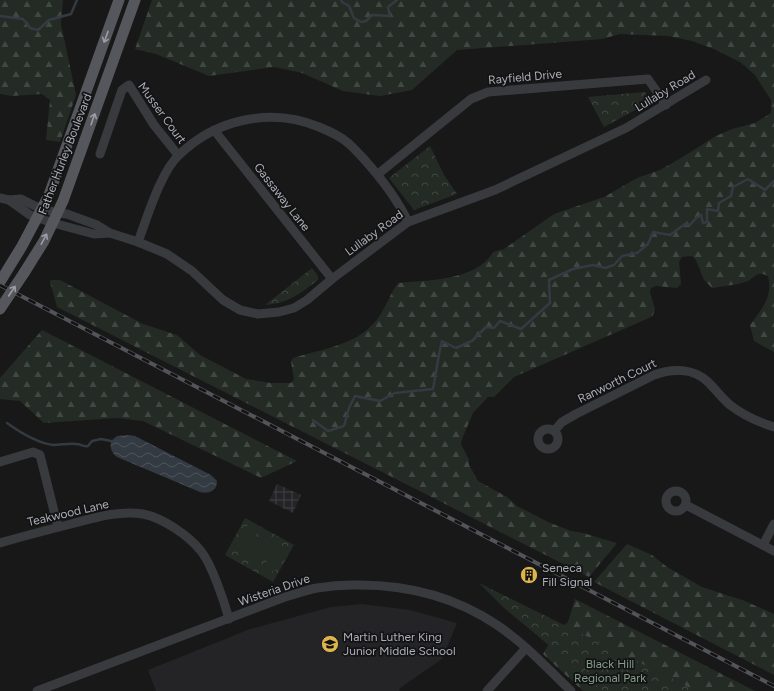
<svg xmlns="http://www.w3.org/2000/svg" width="774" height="691" font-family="Figtree,sans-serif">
  <defs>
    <pattern id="industrial-grid" width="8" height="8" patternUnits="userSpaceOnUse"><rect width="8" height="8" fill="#242426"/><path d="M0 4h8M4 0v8" fill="none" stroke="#414143"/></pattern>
    <pattern id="forest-firs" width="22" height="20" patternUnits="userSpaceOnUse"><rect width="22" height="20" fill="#242b25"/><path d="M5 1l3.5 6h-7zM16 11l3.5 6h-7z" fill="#414743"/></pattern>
    <pattern id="park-crowns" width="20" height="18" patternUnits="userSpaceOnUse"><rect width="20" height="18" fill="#242b25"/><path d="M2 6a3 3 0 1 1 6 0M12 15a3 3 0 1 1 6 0" fill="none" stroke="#414743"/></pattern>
    <pattern id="water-waves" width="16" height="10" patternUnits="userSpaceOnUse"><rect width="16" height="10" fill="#333a41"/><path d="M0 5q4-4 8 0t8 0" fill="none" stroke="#4e545a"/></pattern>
  </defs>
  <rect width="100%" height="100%" fill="#181819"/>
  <polygon fill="#242426" points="362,604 410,610 457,623 442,659 400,688 399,691 156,691 148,670 250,629 331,607"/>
  <polygon fill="url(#industrial-grid)" points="277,484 301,495 293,513 269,501"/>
  <g fill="url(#forest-firs)">
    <polygon points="0,0 63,0 61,24 76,95 60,142 46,140 50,100 42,94 12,96 0,94"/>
    <path d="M152,0H774V352L754,341L750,325C762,308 773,298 768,276L763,274H758L748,281L738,284L712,288L704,280L696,260L692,256L682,257L679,262L681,284L677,288L656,286L651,288L650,293L655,309L653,315L649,318L514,377L494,397H488L473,413L462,439L461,444L469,460V465L478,481L507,497L517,506L548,522L571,531L583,533L617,543L589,577L57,307L50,282L51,280H60L143,324L177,335L200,355L246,379L271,383H291L294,379L291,362L293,358C322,349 359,345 378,318C386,307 390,294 398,283C427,280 477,281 493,252L504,249L554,214L604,197L637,178L660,170L681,158L716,136L732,129L755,123L771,113V100L755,75L740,62L714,49L692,41L668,36L620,34L602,39L457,50L412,90L380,96L343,91L302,73L274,67L209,76L156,54L135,49Z"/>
    <polygon points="42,330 297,461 261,478 143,421 117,418 44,423 20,401 0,399 0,378"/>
    <polygon points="627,544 652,555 667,567 702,587 745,601 774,614 774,675 594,582"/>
    <polygon points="575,599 755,691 583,691 543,654 556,632 568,622"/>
  </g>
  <g fill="url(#park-crowns)">
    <polygon points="645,92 650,102 604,127 588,97"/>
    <polygon points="430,146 444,175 457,194 414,210 389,178"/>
    <path d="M312,268L318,276V280C300,294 288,303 265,305Z"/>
    <polygon points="245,518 294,545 273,582 225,555"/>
    <polygon points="479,583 669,677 696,691 601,691 593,682 504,608"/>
  </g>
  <g fill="#242b25">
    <polygon points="248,525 258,531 245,555 234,549"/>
    <polygon points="262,533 273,540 259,563 248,557"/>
    <polygon points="277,543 288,549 274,572 264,566"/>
  </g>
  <path fill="url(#water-waves)" d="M129,435L135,436L211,475L217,481C217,491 209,494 200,492L117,457C111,452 110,448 111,441L117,436Z"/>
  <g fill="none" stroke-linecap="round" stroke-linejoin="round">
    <g stroke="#333a41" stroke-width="2.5">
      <polyline points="341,0 342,2 349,6 354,18 361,22 366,21 372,15 390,16 388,7 397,0"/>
      <polyline points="0,16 23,19 30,28 38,30 49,20 71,14 77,0"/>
      <path d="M313,420L328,431L344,426L349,408L355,396L380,401L395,393L433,389C436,373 438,357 442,341L456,348L472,341L486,327L494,328L500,321L521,329L550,303L549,280L573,269L593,265L605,268L614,265L622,256L637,253L648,244L653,232L670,235L685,224L690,225L696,218L701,215L703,223L707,222V209L718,211L719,203L731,196L733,187L748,179L765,190L774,181"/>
      <path d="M7,423C21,433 37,443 53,445C61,445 69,443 76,444C81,444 83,447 88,446L92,441L101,439L111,441"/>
    </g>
    <g stroke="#393a3e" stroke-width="9">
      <polyline points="214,130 332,279"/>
      <polyline points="100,154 122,90 129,85 154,125 178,155"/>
      <polyline points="378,174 471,99 488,92 648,79 666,105"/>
      <polyline points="0,198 9,200 30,215 53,223 94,234 110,233"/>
      <polyline points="9,200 21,199 35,206 57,213 67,214 97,225 110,233 138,242 167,254 192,271 223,300 240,310 258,314 279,312 294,308 307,300 332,279 408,222 495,190 626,128 706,80"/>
      <path d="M138,242C147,218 161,171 179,155C216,119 271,107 319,127C329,131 340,136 348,143C353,147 358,153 363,158C381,178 397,198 408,222"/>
      <circle cx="548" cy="439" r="10"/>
      <path d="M554,431L562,422L576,414L654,375C672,368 694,368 708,382C716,390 722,398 730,405C743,415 758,422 774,427"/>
      <polyline points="0,462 33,452 40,455 58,527"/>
      <circle cx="676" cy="501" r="10"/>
      <polyline points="686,505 774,551"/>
      <path d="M0,543C24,536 47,530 71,524C94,518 119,510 143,514C163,518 188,535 201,551C212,565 224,601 229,619"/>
      <polyline points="763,545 774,524"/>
      <path d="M37,691L285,597C296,594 306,590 317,588C329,586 341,585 353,585C404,584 454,596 497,625C524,643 547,668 571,691"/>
      <polyline points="487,691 526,648"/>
    </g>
    <g stroke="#56575d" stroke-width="11">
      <polyline points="24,273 44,241 63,201 135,0"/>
      <polyline points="0,282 22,246 49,195 119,0"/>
    </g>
    <defs>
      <polyline id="rail" points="0,285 774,686"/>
    </defs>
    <use href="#rail" stroke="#525459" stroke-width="4"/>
    <use href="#rail" stroke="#131314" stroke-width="2.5" stroke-dasharray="8" stroke-linecap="butt"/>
    <polyline stroke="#56575d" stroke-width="11" points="0,309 24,273"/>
  </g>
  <defs><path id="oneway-shaft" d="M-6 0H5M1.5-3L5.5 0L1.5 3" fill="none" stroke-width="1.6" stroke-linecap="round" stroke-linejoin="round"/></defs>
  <g stroke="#9b9da6">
    <use href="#oneway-shaft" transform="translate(106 37) rotate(110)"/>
    <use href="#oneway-shaft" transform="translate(93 119) rotate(-71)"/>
    <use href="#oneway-shaft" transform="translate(44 239) rotate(-62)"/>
    <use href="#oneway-shaft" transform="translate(12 291) rotate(-56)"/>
  </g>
  <defs>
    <symbol id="building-disc" viewBox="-11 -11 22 22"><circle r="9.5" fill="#dcb54d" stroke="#131314"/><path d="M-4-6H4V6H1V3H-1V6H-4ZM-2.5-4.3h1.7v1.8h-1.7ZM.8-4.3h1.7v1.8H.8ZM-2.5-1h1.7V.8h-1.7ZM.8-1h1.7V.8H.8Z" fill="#111"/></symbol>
    <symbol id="school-disc" viewBox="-11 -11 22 22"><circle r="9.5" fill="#dcb54d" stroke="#131314"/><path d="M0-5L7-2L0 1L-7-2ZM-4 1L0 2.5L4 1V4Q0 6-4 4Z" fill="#111"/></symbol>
  </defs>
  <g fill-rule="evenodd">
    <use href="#building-disc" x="519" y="565" width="20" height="20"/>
    <use href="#school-disc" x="320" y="634" width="20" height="20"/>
  </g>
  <g text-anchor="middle" stroke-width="3.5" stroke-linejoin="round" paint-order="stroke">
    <g font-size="12" fill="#acafb8" stroke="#131314">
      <text transform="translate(525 77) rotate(-5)" y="4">Rayfield Drive</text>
      <text transform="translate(665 91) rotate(-31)" y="4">Lullaby Road</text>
      <text transform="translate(162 113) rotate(54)" y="4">Musser Court</text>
      <text transform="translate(65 154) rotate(-69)" y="4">Father Hurley Boulevard</text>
      <text transform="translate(282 197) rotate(52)" y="4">Gassaway Lane</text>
      <text transform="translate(374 233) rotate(-36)" y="4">Lullaby Road</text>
      <text transform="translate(617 381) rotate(-26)" y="4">Ranworth Court</text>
      <text transform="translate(68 513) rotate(-13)" y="4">Teakwood Lane</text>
      <text transform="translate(274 590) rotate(-19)" y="4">Wisteria Drive</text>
    </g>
    <g font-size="12" fill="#acafb8" stroke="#131314" text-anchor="start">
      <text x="542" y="572">Seneca<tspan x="542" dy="14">Fill Signal</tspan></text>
      <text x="343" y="641">Martin Luther King<tspan x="343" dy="14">Junior Middle School</tspan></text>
    </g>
    <g font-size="12" fill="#85a088" stroke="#131314">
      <text x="610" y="668">Black Hill<tspan x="610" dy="14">Regional Park</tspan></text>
    </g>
  </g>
</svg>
